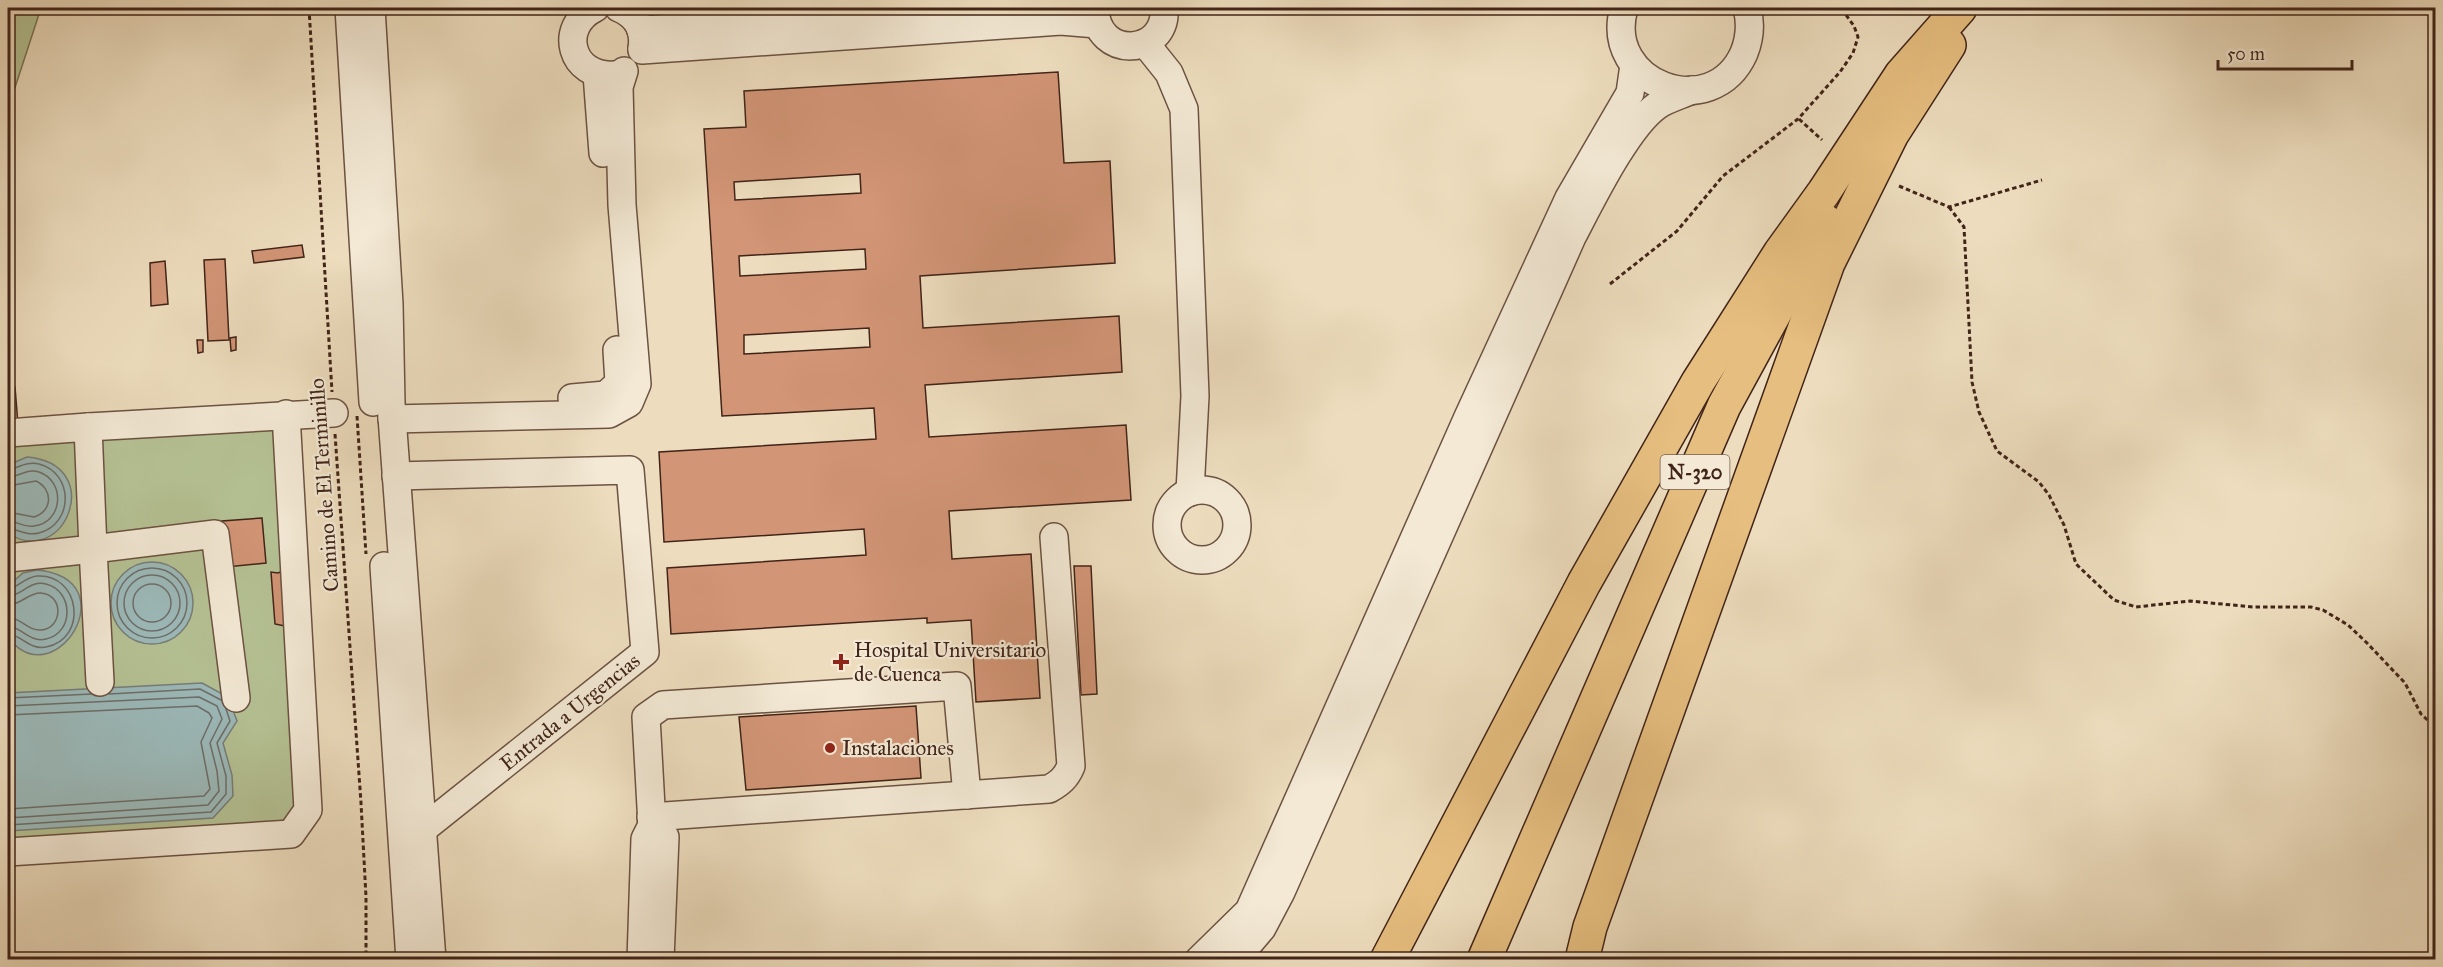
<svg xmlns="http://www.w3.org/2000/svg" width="2443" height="967" font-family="'IM FELL Great Primer',serif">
  <rect width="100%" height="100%" fill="#edddbe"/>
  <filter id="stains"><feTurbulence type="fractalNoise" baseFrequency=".00333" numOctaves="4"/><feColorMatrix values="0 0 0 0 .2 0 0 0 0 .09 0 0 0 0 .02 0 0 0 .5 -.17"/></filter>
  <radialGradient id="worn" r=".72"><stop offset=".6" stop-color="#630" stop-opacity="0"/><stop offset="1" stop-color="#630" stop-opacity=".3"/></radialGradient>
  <g fill="#b5c294" stroke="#7b7356" stroke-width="1.5">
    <polygon points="8,8 41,8 8,109"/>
    <polygon points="279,413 299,825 8,842 8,440"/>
  </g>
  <g fill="#9cbaba" stroke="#787e7a" stroke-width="1.5">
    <path d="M27,457C108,464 64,571 8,533V465Z"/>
    <circle cx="152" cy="603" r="41"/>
    <path d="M37,570C130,579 54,699 8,637V586L23,573Z"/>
    <polygon points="202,683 228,697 237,721 223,743 232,775 233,796 213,818 8,831 8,693"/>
  </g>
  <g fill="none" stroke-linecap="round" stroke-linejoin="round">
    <g stroke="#6e6f6a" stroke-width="1.5">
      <path d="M8,470C18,468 27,461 39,464C74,473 74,524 39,533C27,536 19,530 8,528"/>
      <path d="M8,477C19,477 27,468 39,472C66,481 63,523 34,526C24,528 17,521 8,521"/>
      <path d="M8,486L36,481C53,489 53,511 34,517L8,512"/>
      <circle cx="152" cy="603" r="35"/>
      <circle cx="152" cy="603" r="28"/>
      <circle cx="152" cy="603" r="19"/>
      <path d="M8,589C18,588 25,577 37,576C80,573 89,639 46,647C29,650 22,635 8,634"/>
      <path d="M8,596C22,596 29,580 46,584C74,591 74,633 46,639C29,643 22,627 8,626"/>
      <path d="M8,605C21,605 29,592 41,593C64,595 63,628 41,630C28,631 21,618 8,617"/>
      <polyline points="109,694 200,689 221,700"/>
      <polyline points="8,698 92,694"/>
      <polyline points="8,706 199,697 217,706 222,719 210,743 217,771 219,791 208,805 8,818"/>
      <polyline points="8,715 197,706 209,713 212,718 201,742 210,789 204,796 8,809"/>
      <polyline points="8,825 211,812 226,794 226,776 217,743 230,721 226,709"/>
    </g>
  </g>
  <g fill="#d29576" stroke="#412419" stroke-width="1.5" fill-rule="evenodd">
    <path d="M1058,72L1064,163L1110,161L1115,263L920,276L923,328L1119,316L1122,372L925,385L929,437L1126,425L1131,500L949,511L952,559L1031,554L1040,698L976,702L971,620L927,623V618L671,634L667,568L866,555L864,529L664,542L659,452L876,439L874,408L722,416L704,129L746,127L744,91ZM860,174L861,193L735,200L734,182ZM865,249L866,269L740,276L739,256ZM869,328L870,347L744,354V335Z"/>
    <polygon points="302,245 304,257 254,263 252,251"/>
    <polygon points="225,259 229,340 208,341 204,260"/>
    <polygon points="165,261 168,304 151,306 150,263"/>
    <polygon points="236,337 236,350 231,351 230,338"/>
    <polygon points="197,340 203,340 203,352 198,353"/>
    <polygon points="15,387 18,424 8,425 8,388"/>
    <polygon points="262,518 266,563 226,567 222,521"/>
    <polygon points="1074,566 1091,566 1097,694 1081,695"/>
    <polygon points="285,570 285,626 275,624 271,572 278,573"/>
    <polygon points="916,706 921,778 746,790 739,717"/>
  </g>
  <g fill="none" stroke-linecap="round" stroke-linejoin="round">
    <defs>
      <g id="minor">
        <polyline points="349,8 373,402"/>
        <polyline points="371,8 389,304 391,403 432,960"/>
        <path d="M595,8C557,27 571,78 614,75"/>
        <path d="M619,8C636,15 645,30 642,48"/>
        <path d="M1095,8C1096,61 1168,56 1164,8"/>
        <path d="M1624,8C1602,84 1712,125 1744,53C1750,38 1751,23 1747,8"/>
        <polyline points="641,30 962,8"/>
        <polyline points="1145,43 1169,73 1184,109 1195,396 1190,492"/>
        <polyline points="642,50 1061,21 1097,24"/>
        <polyline points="597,74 603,153"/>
        <polyline points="572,398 606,395 619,383 617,350"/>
        <polyline points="392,419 609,414 629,403 637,384 622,205 619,87 624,71"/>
        <polyline points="88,427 334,413"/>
        <polyline points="8,433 88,427 93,549 8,558"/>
        <polyline points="396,476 630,470 645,652 422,830"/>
        <circle cx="1202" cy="525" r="35"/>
        <polyline points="384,566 410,960"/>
        <polyline points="100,682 93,549 215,534 236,698"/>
        <path d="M651,817L1049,789C1060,783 1066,778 1071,766L1054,537"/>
        <polyline points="652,825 646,717 663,705 957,686 967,795"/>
        <polyline points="8,852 291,834 308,810 286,414"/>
        <polyline points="641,960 645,839 652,825 665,837 660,960"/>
        <polyline points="1199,960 1249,911 1468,417 1569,198 1630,93 1634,65"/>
        <path d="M1235,960L1262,928L1281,892L1572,237C1590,203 1627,126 1658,105C1667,99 1681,95 1692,90"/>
      </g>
      <g id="highway">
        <polyline points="1387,960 1584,583 1698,382 1780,253 1824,192 1901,75 1960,8"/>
        <polyline points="1484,960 1724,406 1825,221"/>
        <polyline points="1582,960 1590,927 1828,263 1892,134 1949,45"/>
      </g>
    </defs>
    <use href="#minor" stroke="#6c5242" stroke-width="30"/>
    <use href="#highway" stroke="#412419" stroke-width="36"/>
    <g stroke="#412419" stroke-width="3" stroke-dasharray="4.5 3" stroke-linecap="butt">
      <polyline points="309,8 332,392"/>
      <polyline points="1799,119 1822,140"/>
      <polyline points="1899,186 1949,207 2042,180"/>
      <polyline points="1949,207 1964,227 1972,382 1979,412 1997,451 2039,482 2049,495 2064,525 2076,564 2114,600 2136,607 2190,601 2253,607 2311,607 2323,610 2348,625 2367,643 2405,683 2421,714 2436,728"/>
      <polyline points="1610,284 1677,231 1723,176 1798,119 1840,72 1853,53 1858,37 1854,26 1841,8"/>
      <polyline points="357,416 366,554"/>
      <polyline points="335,434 361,803 366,897 366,960"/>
    </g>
    <use href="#minor" stroke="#f3e9d5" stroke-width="27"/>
    <use href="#highway" stroke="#e6be7f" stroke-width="33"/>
  </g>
  <g fill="#8f2418" stroke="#f3e9d5" stroke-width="2">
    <path d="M838 653h6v6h6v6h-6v6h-6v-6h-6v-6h6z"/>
    <circle cx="830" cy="748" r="6"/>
  </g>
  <g text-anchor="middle" stroke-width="4.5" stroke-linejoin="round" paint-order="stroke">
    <rect fill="#f3e9d5" stroke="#765f51" stroke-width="1.5" x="1660.5" y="455" width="69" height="34" rx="4.5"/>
    <g font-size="20" font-weight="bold" fill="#412419">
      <text x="1695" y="479">N-320</text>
    </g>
    <g font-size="21" fill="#412419" stroke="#f3e9d5">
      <text transform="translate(324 485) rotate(-94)" y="7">Camino de El Terminillo</text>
      <text transform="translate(570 712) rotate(-39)" y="7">Entrada a Urgencias</text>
    </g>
    <g font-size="21" fill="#412419" stroke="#f3e9d5" text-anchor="start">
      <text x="854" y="657">Hospital Universitario<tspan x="854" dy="24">de Cuenca</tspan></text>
      <text x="842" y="755">Instalaciones</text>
    </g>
  </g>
  <rect width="2443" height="967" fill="none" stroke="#edddbe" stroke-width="30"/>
  <rect x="9" y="9" width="2425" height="949" fill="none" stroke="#412419" stroke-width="3"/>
  <rect x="15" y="15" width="2413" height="937" fill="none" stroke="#412419" stroke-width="1.5"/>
  <path d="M2218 60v9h134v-9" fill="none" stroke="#412419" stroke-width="3"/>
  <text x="2227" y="60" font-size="18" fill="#412419" stroke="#f3e9d5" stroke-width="4.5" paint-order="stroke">50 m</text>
  <rect width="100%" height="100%" filter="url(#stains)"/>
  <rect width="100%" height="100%" fill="url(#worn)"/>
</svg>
